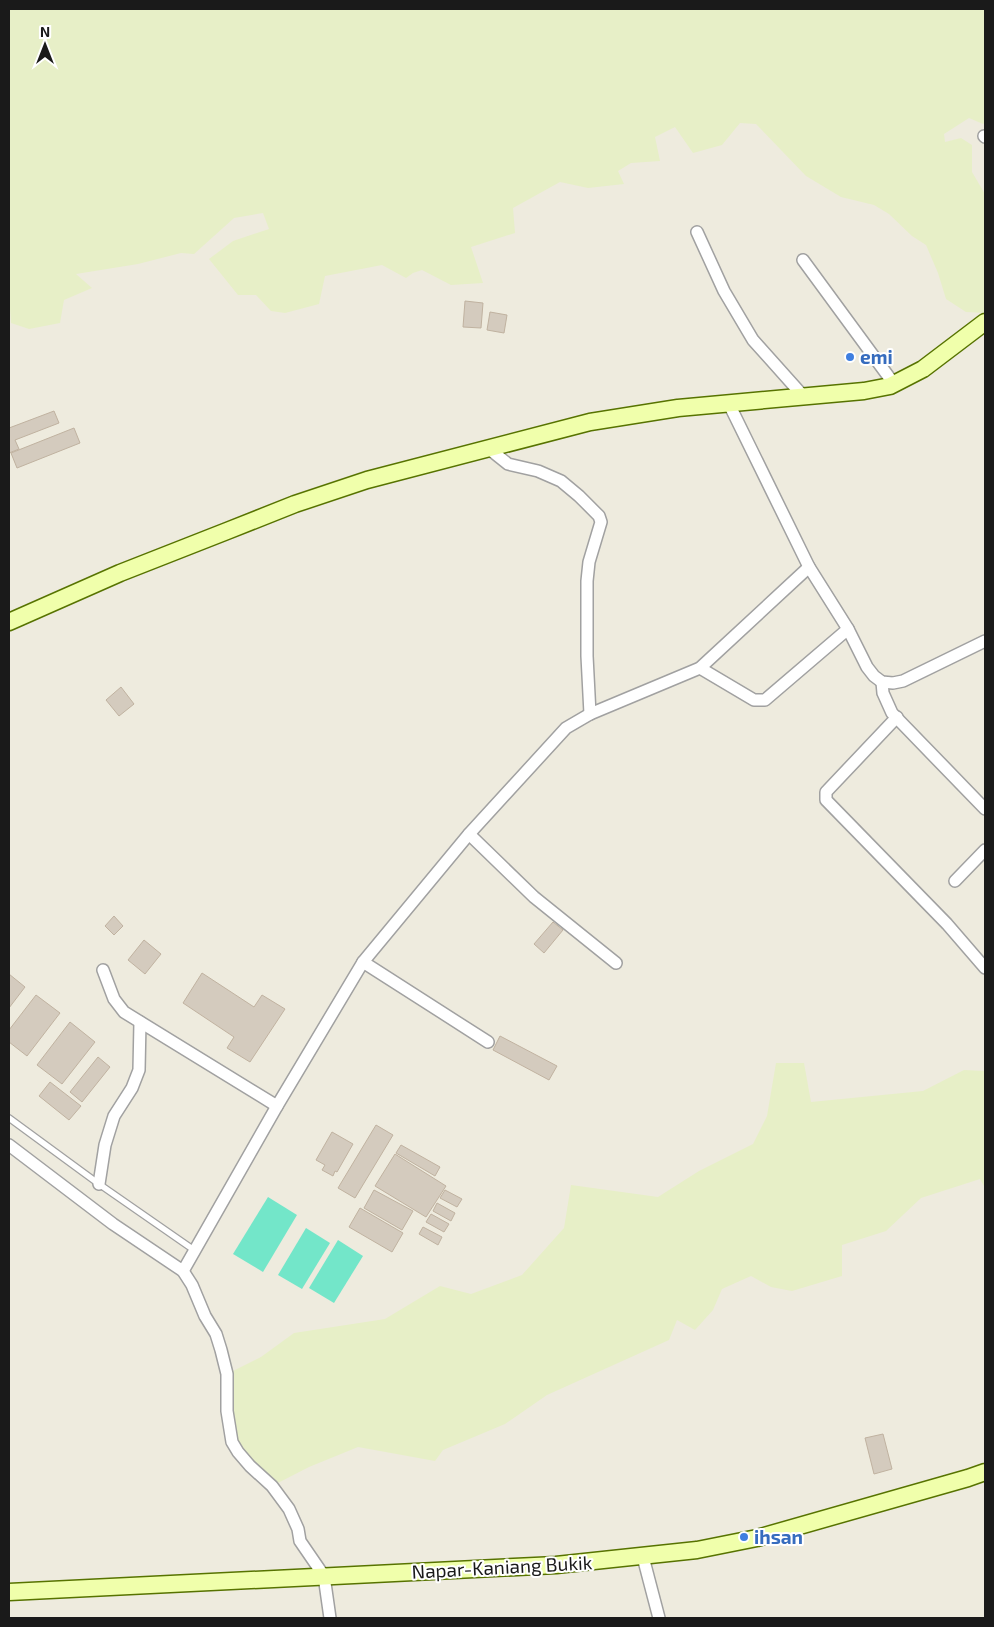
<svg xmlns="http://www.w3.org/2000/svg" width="994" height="1627" font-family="'Exo 2',sans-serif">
  <rect width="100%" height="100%" fill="#eeebde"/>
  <g fill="#e7efc7">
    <polygon points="9,9 985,9 985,123 983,124 969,118 944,134 945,142 961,138 972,145 972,172 985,194 985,313 966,312 946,299 938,273 926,245 912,236 889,214 874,205 841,197 806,176 756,124 740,123 722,145 693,153 675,127 655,137 660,161 631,163 618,171 624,184 588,188 560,182 513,208 515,233 471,247 483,283 451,285 422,270 413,273 406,278 382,265 325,276 319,304 285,313 271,311 256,295 238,295 209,259 233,241 269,229 263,213 234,218 194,254 181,253 138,264 76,274 92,288 64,300 60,323 29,329 11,323 9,296"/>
    <polygon points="776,1063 804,1063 811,1102 923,1091 964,1070 985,1071 985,1188 980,1179 921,1198 886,1231 842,1245 842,1276 792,1291 771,1287 751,1276 722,1289 713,1310 695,1330 677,1320 669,1340 547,1395 505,1424 443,1450 435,1461 358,1447 309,1467 272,1486 238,1452 227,1374 261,1357 294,1333 385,1319 440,1286 471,1294 522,1275 564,1228 571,1185 658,1197 699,1171 753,1144 767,1116"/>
  </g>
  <g fill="#73e6c9">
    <polygon points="268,1197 297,1215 263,1272 233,1254"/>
    <polygon points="306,1228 330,1243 302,1289 278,1275"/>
    <polygon points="338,1240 363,1256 334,1303 309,1288"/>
  </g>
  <g fill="#d4cbbe" stroke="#c0b2a0">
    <polygon points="465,301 483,303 481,328 463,327"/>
    <polygon points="490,312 507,315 504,333 487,330"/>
    <polygon points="54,411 59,423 15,440 19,449 9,453 9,428"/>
    <polygon points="74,428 80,443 17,468 11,453"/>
    <polygon points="121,687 134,704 119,716 106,700"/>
    <polygon points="114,916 123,926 114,935 105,926"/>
    <polygon points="553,922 563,930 544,953 534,944"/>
    <polygon points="144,940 161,954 145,974 128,960"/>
    <polygon points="202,973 254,1007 262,995 285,1009 250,1062 227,1048 234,1037 183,1003"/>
    <polygon points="9,974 25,987 9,1008"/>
    <polygon points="36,995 60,1013 27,1056 9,1042 9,1030"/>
    <polygon points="70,1022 95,1042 62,1084 37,1065"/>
    <polygon points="500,1036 557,1066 549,1080 493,1050"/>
    <polygon points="98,1057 110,1067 82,1102 70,1092"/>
    <polygon points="50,1082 81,1106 69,1120 39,1096"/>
    <polygon points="376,1125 393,1135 355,1198 338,1188"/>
    <polygon points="332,1132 353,1144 337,1172 335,1171 333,1176 322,1170 325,1165 316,1160"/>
    <polygon points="401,1145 440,1167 435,1176 396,1153"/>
    <polygon points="395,1154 446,1186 426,1217 375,1186"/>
    <polygon points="374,1190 413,1211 402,1230 364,1208"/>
    <polygon points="445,1190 462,1199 457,1207 440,1198"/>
    <polygon points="437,1203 455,1213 451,1221 433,1211"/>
    <polygon points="360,1208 403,1233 392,1252 349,1227"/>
    <polygon points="431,1214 449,1224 444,1232 426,1222"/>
    <polygon points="423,1227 442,1237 438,1245 419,1234"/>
    <polygon points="883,1434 892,1469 874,1474 865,1438"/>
  </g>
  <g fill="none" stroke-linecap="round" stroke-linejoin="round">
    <defs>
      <polyline id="lane" points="9,1118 99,1184 194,1250"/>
      <g id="street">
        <polyline points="984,136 985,137"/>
        <polyline points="697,232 724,291 753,340 804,397"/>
        <polyline points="803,260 894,384"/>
        <polyline points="729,404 809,567 848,629 867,667 874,676 882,682 893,683 903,681 985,641"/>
        <polyline points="488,448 508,464 538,471 561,481 579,496 599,516 601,522 589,562 587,581 587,656 590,714"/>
        <polyline points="700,668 754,700 765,700 848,629"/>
        <polyline points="882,682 883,693 892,713 985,809"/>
        <polyline points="897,717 826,792 826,800 947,924 985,968"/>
        <polyline points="469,834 534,897 616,963"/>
        <polyline points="955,881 985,850"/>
        <polyline points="363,962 488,1042"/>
        <polyline points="103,970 114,999 124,1012 277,1106"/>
        <polyline points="9,1145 113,1224 183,1271 192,1285 205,1316 216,1334 221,1350 227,1374 227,1411 232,1442 238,1452 250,1466 272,1486 289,1509 298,1529 300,1541 324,1576 330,1618"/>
        <polyline points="99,1184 105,1145 114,1116 132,1088 139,1070 140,1022"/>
        <polyline points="183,1271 277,1106 363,962 469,834 566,728 590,714 700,668 809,567"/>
        <polyline points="643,1557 659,1618"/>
      </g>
      <g id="secondary">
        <polyline points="9,622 120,573 227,531 295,504 367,480 590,422 678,408 864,391 890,386 923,369 985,322"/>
        <polyline points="9,1592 556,1565 697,1550 757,1538 968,1478 985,1472"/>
      </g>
    </defs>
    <use href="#lane" stroke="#a1a1a1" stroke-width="8"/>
    <use href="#street" stroke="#a1a1a1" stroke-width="14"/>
    <use href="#secondary" stroke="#577300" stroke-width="19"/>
    <use href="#lane" stroke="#fff" stroke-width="5.5"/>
    <use href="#street" stroke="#fff" stroke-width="11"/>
    <use href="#secondary" stroke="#f0ffab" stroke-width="16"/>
  </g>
  <g fill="#3f7fe0" stroke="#fff" stroke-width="2">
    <circle cx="850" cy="357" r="5"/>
    <circle cx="744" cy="1537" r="5"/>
  </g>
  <g text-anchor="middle" stroke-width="4" stroke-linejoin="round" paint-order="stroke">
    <g font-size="19" font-weight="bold" fill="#366cbe" stroke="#fff" text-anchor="start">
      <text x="860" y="364">emi</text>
      <text x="754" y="1544">ihsan</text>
    </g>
    <g font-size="19" fill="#1a1a1a" stroke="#fff">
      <text transform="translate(502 1567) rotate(-3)" y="7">Napar-Kaniang Bukik</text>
    </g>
  </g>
  <rect width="994" height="1627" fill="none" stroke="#1a1a1a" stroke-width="20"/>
  <g transform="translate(45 45)" stroke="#ffffff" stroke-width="4" paint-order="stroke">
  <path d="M0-4L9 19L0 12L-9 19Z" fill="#1a1a1a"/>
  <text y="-8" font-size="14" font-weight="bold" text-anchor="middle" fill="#1a1a1a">N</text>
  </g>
</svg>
